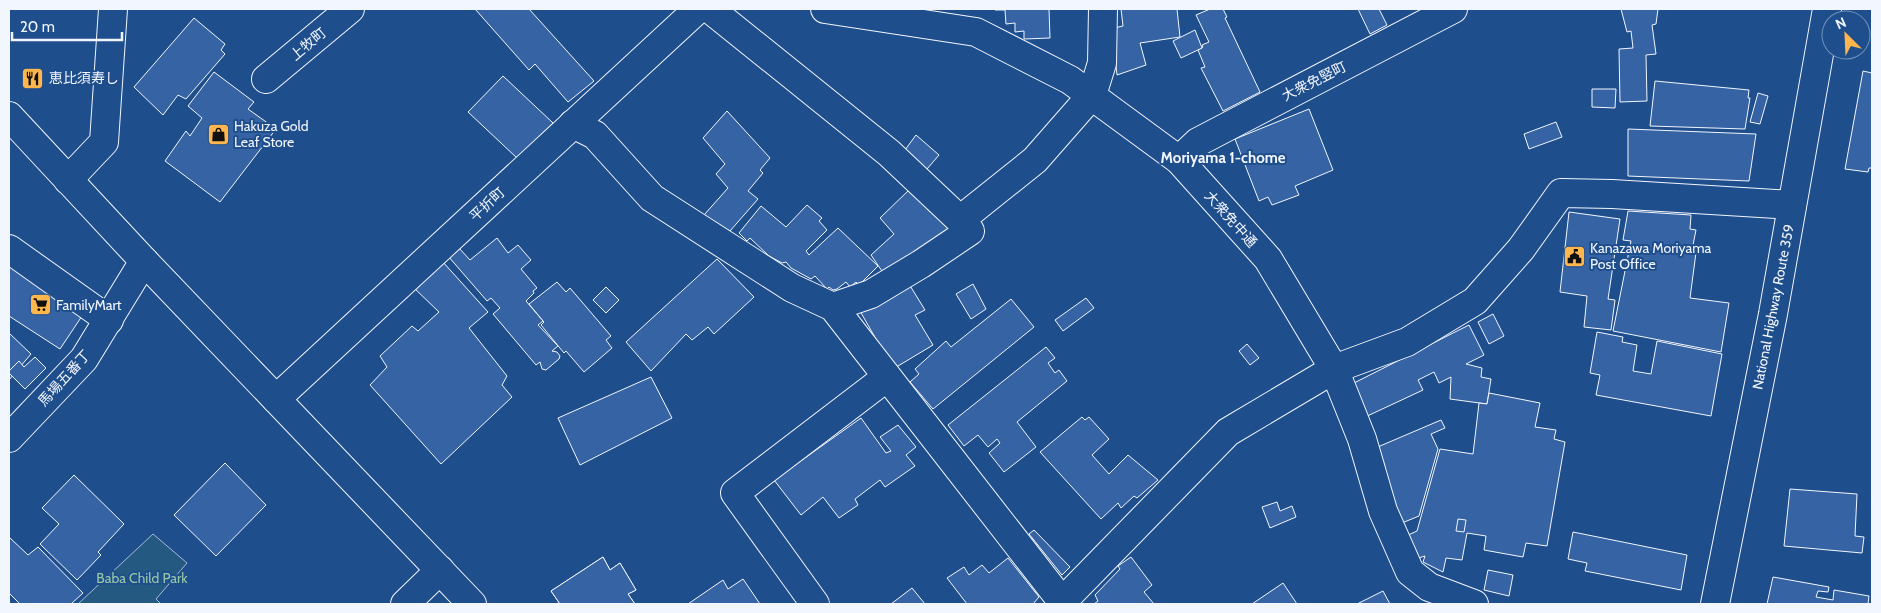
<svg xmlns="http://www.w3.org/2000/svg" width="1881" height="613" font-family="Cabin,'Noto Sans JP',sans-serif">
  <rect width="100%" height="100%" fill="#1f4e8c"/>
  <polygon fill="#245a82" stroke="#a8bbd7" points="153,534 187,563 156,599 161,604 78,604"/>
  <g fill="#3563a3" stroke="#f2f6ff">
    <polygon points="475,9 529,9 594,81 568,102 535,64 529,70"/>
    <polygon points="995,9 1049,9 1050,38 1024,39 1024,31 1015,32 1015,23 1006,24 1005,10 995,10"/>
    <polygon points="1121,9 1177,9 1180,37 1140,43 1146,65 1117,75 1113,39 1114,28 1123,26"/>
    <polygon points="1210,9 1223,9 1227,17 1225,18 1260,92 1223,111 1201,68 1205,67 1198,50 1203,47 1202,45 1209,42 1196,15"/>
    <polygon points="1358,9 1379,9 1387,25 1370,34"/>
    <polygon points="1621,9 1658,9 1656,24 1652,25 1656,54 1646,55 1647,101 1620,102 1619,49 1633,48 1631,31 1627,32"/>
    <polygon points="194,18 225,44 221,50 225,54 186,99 178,95 163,115 134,87"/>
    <polygon points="1195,30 1202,48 1181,58 1173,41"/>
    <polygon points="1863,71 1872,73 1872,168 1869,168 1868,172 1845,169"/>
    <polygon points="214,72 254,102 248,109 276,129 220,202 165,161 186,131 190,136 202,118 188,106"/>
    <polygon points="503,76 553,123 517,158 468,112"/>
    <polygon points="1655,81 1749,90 1748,98 1750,98 1745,129 1650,126"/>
    <polygon points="1592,89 1616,89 1615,108 1592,107"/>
    <polygon points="1758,93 1768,96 1760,124 1750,122"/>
    <polygon points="1309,109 1333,170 1295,186 1299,195 1272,205 1268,197 1259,201 1235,139"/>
    <polygon points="727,111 770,158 760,170 763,173 748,191 758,199 730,231 704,215 728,188 716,174 725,164 703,138"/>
    <polygon points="1556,122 1562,137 1529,149 1524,134"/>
    <polygon points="1628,129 1756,134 1749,181 1628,176"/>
    <polygon points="916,135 939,155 927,169 905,150"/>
    <polygon points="910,189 931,204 927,209 930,212 935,209 953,227 884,274 871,255 894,234 880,218"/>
    <polygon points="807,205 822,218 819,221 827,230 806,251 809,255 838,228 878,266 859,285 856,282 850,287 846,282 837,289 833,290 829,287 827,289 815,276 811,279 791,268 786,262 782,263 769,256 750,238 747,241 739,233 761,206 786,227"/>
    <polygon points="1628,211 1691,215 1690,229 1696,230 1693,245 1697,245 1690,298 1729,303 1721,352 1613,331 1631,241 1623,240"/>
    <polygon points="1569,212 1620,219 1608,299 1615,300 1611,330 1584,327 1587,296 1560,292"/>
    <polygon points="497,238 508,253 518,245 531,260 521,269 537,288 533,291 534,293 526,301 543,321 538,325 558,346 552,351 557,352 560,356 559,359 546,370 542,369 540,362 536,365 493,314 500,308 491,298 487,301 448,256 458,247 470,260"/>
    <polygon points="717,259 754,297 714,334 708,327 692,340 686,334 651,371 626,342"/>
    <polygon points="442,261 488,312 469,328 507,376 502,385 512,397 441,464 370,385 387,367 380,356 412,326 418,331 439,312 413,287"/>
    <polygon points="9,264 84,313 60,349 9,316"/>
    <polygon points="557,282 566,292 570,288 611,336 606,340 612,348 584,372 566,351 564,353 541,325 544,322 529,304"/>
    <polygon points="909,284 925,310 915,315 933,345 893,369 860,311"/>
    <polygon points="973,284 986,309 971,319 956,294"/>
    <polygon points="606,287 619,300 606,313 593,300"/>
    <polygon points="1086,298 1094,308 1063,331 1055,320"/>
    <polygon points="1011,299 1034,327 933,409 910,382 919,374 915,369 946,341 951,347"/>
    <polygon points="1493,314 1504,336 1489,344 1478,322"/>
    <polygon points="1469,325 1484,355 1466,364 1482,368 1481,377 1491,379 1487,404 1450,399 1451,377 1439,383 1434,372 1418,380 1423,390 1363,418 1350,385"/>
    <polygon points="1597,332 1623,337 1622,342 1637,345 1633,371 1651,374 1657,341 1722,354 1711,416 1596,395 1600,375 1590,373"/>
    <polygon points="9,333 31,354 9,380"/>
    <polygon points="1247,344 1259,358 1250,365 1239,351"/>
    <polygon points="1046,347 1055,358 1048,363 1055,373 1059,370 1067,381 1017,422 1036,447 1004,472 989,453 1000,443 997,439 988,447 978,435 964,446 948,425"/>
    <polygon points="35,357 46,368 25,389 9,373 9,371 19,361 24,367"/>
    <polygon points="651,377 672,418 580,465 558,418"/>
    <polygon points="1489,393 1540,403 1535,427 1556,430 1554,439 1565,442 1547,546 1526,543 1523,557 1484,550 1486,536 1467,533 1462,560 1446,558 1443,572 1423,562 1425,556 1415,559 1406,536 1417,531 1440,449 1473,454 1479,403 1487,404"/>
    <polygon points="1082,417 1085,420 1089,417 1109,439 1092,455 1109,474 1128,455 1158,480 1137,498 1134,496 1121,508 1118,503 1101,519 1040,452"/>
    <polygon points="861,418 886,453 891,451 880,437 898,425 916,447 906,455 915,466 885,487 880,480 855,499 858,505 839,518 823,497 801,515 774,480"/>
    <polygon points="1441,420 1445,428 1431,434 1438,449 1419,516 1402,523 1373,449"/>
    <polygon points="225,463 266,505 216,556 174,515"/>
    <polygon points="74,475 124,524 98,552 101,555 77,580 40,544 59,524 42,508"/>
    <polygon points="1790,489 1857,494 1855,536 1864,537 1862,553 1784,546"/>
    <polygon points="1277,502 1280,511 1292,506 1296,517 1270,528 1262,507"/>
    <polygon points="1458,519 1466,520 1464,532 1456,531"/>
    <polygon points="1034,530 1070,567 1062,575 1029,534"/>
    <polygon points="1573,532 1687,555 1681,590 1585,571 1587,563 1568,559"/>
    <polygon points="9,537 28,555 38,547 83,593 71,604 20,604 9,593"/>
    <polygon points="603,557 610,570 620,563 636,590 628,594 635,604 560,604 551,591"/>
    <polygon points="603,557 610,570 620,563 636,590 628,594 635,604 560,604 551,591"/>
    <polygon points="1131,557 1152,585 1144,592 1154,604 1094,604 1098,601 1095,595 1120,569 1118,566"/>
    <polygon points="1008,558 1039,597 1033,604 967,604 947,578 964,567 969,575 982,565 989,573"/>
    <polygon points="1488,570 1513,575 1509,596 1484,590"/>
    <polygon points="1773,577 1829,587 1828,592 1818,591 1816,597 1833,600 1834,590 1869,596 1868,604 1767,604"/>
    <polygon points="743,579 760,604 688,604 723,580 728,589"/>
    <polygon points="1283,583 1297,604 1252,604"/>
    <polygon points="912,588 925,604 891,604"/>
    <polygon points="1383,591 1390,604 1357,604"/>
  </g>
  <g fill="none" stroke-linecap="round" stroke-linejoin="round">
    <defs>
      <g id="minor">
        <polyline points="710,9 889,153 960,220"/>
        <polyline points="825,9 976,32 1070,80 1179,160 1268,259 1334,369 1362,439 1383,511 1410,572 1429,587 1474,604"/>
        <polyline points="266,79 350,9"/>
        <polyline points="9,116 144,261 472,604"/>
        <polyline points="573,124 595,135 652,198 792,288 833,307 1064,604"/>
        <polyline points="1179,160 1198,142 1453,9"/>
        <polyline points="68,180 104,142 113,9"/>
        <polyline points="9,249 109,320"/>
        <polyline points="833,307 871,294 921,264 970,231 960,220 1035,160 1092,95 1102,63 1103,9"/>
        <polyline points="276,399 698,9"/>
        <polyline points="9,438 84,359 144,261"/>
        <polyline points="405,604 440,570"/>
        <polyline points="815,604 735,493 887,377"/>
        <polyline points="1060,604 1228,432 1334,369 1407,342 1475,301 1521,249 1561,193 1612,194 1792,205"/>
      </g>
      <polyline id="highway" points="1715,604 1773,314 1827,9"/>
    </defs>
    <use href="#minor" stroke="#f2f6ff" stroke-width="30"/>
    <use href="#highway" stroke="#f2f6ff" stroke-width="30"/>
    <use href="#minor" stroke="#1f4e8c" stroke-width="28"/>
    <use href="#highway" stroke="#1f4e8c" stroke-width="28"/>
  </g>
  <defs>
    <symbol id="restaurant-square" viewBox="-11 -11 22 22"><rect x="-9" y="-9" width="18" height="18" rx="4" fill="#ffb74d" stroke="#1f4e8c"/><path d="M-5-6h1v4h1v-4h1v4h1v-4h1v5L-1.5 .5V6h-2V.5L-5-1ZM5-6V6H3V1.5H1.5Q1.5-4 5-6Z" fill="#111"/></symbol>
    <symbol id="shop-square" viewBox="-11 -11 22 22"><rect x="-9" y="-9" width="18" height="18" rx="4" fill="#ffb74d" stroke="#1f4e8c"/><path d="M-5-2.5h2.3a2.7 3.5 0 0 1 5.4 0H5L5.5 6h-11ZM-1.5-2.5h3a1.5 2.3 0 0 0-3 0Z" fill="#111"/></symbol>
    <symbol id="civic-square" viewBox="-11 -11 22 22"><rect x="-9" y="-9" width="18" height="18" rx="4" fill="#ffb74d" stroke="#1f4e8c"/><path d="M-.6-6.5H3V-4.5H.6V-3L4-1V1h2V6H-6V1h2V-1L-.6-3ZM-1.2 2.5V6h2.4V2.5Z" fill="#111"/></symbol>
    <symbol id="supermarket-square" viewBox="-11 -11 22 22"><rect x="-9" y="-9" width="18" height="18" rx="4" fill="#ffb74d" stroke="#1f4e8c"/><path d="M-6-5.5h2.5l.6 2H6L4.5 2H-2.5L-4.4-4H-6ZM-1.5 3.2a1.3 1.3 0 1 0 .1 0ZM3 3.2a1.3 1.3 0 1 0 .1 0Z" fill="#111"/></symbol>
  </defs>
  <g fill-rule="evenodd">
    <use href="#restaurant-square" x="20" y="66" width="25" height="25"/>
    <use href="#shop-square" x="206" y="122" width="25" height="25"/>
    <use href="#civic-square" x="1562" y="244" width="25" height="25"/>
    <use href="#supermarket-square" x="28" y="292" width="25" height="25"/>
  </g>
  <g text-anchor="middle" stroke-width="4" stroke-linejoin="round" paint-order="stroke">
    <g font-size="14" fill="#f2f6ff" stroke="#1f4e8c">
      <text transform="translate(308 44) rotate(-40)" y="5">上牧町</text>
      <text transform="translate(1314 81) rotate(-27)" y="5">大衆免竪町</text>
      <text transform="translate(487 204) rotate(-43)" y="5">平折町</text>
      <text transform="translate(1231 219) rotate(48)" y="5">大衆免中通</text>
      <text transform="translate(1773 307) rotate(-79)" y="5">National Highway Route 359</text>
      <text transform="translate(64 378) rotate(-48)" y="5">馬場五番丁</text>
    </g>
    <g font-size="14" fill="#f2f6ff" stroke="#1f4e8c" text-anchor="start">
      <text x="49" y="83">恵比須寿し</text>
      <text x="234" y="131">Hakuza Gold<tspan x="234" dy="16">Leaf Store</tspan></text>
      <text x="1590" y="253">Kanazawa Moriyama<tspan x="1590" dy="16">Post Office</tspan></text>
      <text x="56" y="310">FamilyMart</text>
    </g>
    <g font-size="14" fill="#97c8a6" stroke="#1f4e8c">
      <text x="142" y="583">Baba Child Park</text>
    </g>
    <g font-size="15" font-weight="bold" fill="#f2f6ff" stroke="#1f4e8c">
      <text x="1223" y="163">Moriyama 1-chome</text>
    </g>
  </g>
  <rect width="1881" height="613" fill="none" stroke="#f2f6ff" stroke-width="20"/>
  <g transform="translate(1846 35) rotate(336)"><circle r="24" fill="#1f4e8c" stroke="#7391ba"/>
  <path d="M0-4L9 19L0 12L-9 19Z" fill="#ffb74d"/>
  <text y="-8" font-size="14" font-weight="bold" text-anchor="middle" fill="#f2f6ff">N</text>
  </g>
  <path d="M12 32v8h110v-8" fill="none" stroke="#f2f6ff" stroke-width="2.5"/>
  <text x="20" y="32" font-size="15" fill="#f2f6ff" stroke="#1f4e8c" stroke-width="4" paint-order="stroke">20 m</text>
</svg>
